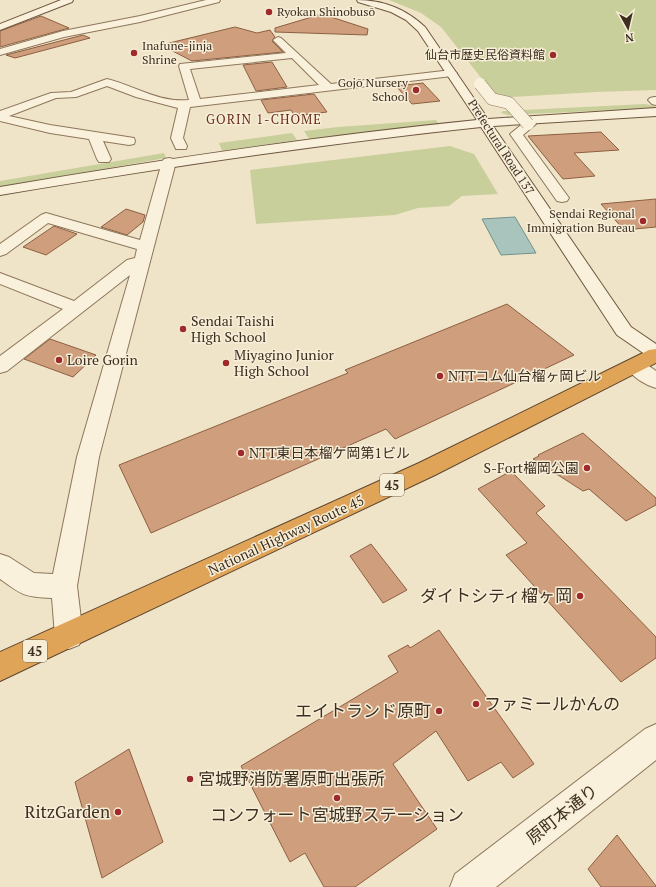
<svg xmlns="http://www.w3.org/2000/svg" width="656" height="887" font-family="'PT Serif','Noto Sans JP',serif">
  <rect width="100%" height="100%" fill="#f0e4c8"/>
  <g fill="#c9cf9b">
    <polygon points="389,0 656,0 656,90 596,92 497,98 441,27 421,13"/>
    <polygon points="645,104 655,106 656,108 508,115 501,113 503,111"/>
    <polygon points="436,120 439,124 309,139 304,131 338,127"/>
    <polygon points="292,133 297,140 222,151 219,143"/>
    <polygon points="450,146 474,154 498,194 462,196 449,206 418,208 395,215 256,224 250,170"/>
    <polygon points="164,153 166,158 0,187 0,181"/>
  </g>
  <polygon fill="#a9c4bc" stroke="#6f938a" points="515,217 536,253 501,255 482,219"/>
  <g fill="#cf9f7d" stroke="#8d5f41">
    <polygon points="322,14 368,29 367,35 275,32 275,28"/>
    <polygon points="41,16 69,28 0,47 0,31"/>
    <polygon points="235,27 257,33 270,30 275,37 272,41 283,52 192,61 161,45"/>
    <polygon points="83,35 90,38 15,58 6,55"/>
    <polygon points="272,62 287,87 256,91 243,65"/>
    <polygon points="423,83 440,101 412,104 396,86"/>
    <polygon points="314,94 327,112 295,116 291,110 268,113 261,100"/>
    <polygon points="601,132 619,150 574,153 595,176 563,179 528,136"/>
    <polygon points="656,199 656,227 624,230 601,204"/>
    <polygon points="126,209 145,215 143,222 127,235 101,227"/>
    <polygon points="54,226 77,234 46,255 23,247"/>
    <polygon points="507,304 574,355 395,439 386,429 151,533 119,465 348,373 345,370"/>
    <polygon points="50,339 96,355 73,377 24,359"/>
    <polygon points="583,433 656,498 656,505 626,521 589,489 583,491 533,459 539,456 538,455"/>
    <polygon points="511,471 545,506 536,513 656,637 656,658 621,682 506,555 527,543 478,489"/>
    <polygon points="371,544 407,590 383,603 350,556"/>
    <polygon points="439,630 534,764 513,778 501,762 468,781 436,731 393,764 437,829 355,887 324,887 305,853 290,862 241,766 398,672 388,656 408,645 410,648"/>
    <polygon points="129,749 163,842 102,878 75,782"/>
    <polygon points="617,835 656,886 656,887 601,887 588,869"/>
  </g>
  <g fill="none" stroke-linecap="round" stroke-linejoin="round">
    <defs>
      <g id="street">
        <polygon points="206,0 220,0 219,2 140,22 64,37 0,55 0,49 63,31 140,16"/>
        <path d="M278,37L281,38L331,84L452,70L457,73L452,76L190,107L183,138L187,146L186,149H176L171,138L178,108L136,97L107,86L76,97L56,98L9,116L50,125L134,138L135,141L134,144L129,145L103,141L111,159L109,162H99L97,159L89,139L50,133L0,121V111L51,93L71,92L107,79C135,86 159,103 189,100L179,66L180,64L286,53L273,40ZM292,58L319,85L200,99L190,69Z"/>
        <polygon points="654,97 656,97 656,105 652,104 648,100 650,98"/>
        <polygon points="530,120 534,121 536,124 523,135 569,198 567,201 562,202 557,201 510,134 526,121"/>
        <path d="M169,158L174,159L176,162L99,457L77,586L83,636L79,645L69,649L59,645L55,636L52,598C24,597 22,595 0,579V554L9,557L34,573L53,574L77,457L130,275L7,371L0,373V356L63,309L0,284V273L74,301L127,260L135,258L137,249L48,223L6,254L0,256V244L41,215L46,213L140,240L162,162L164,159Z"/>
        <path d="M635,359L642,361L656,371V388C645,385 631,376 625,366L628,361Z"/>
        <polygon points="656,724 656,760 496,887 450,887 455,874 645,729"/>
      </g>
      <g id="secondary">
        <polygon points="61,0 73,0 72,2 0,30 0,24"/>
        <path d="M357,0C383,0 406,9 425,27L488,119L656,108V116L493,126L631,327L656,344V359L649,357L617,335L481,127C320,144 160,168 0,195V187C158,160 317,136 477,120L418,31L406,20L391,12L358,2Z"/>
      </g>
      <polygon id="highway" points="656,349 656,363 435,475 0,681 0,652 419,463 649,350"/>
    </defs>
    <use href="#street" stroke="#8d765c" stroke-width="2"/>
    <use href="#secondary" stroke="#6f573f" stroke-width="2"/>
    <use href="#highway" stroke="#5b4430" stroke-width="2"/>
    <use href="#street" fill="#faf1dc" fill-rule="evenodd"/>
    <use href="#secondary" fill="#faf1dc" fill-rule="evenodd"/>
    <use href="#highway" fill="#e0a458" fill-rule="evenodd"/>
    <defs>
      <polyline id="street-bridge" points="480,84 492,99 509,103 528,124"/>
    </defs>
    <use href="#street-bridge" stroke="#8d765c" stroke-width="13" stroke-linecap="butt"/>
    <use href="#street-bridge" stroke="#faf1dc" stroke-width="12"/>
  </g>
  <g fill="#9e2a2b" stroke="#f7eed8" stroke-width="1.5">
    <circle cx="269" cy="12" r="4"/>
    <circle cx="134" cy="53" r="4"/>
    <circle cx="553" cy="55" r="4"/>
    <circle cx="416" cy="90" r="4"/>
    <circle cx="643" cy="221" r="4"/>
    <circle cx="183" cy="329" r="4"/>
    <circle cx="59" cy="360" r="4"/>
    <circle cx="226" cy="363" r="4"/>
    <circle cx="440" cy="376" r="4"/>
    <circle cx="241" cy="453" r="4"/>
    <circle cx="587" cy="468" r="4"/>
    <circle cx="580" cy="596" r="4"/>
    <circle cx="476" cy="704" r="4"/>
    <circle cx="439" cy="711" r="4"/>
    <circle cx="190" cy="779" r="4"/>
    <circle cx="337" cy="798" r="4"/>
    <circle cx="118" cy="812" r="4"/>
  </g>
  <g text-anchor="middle" stroke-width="3" stroke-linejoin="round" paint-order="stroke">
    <g font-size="12" fill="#3d2e20" stroke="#f7eed8" text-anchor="end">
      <text x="277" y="16" text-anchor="start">Ryokan Shinobusō</text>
      <text x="142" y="50" text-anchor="start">Inafune-jinja<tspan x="142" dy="14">Shrine</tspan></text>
      <text x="545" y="59">仙台市歴史民俗資料館</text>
      <text x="408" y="87">Gojō Nursery<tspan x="408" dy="14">School</tspan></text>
      <text x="635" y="218">Sendai Regional<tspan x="635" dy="14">Immigration Bureau</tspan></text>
    </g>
    <g font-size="12" fill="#3d2e20" stroke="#f7eed8">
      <text transform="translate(501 147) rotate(57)" y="4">Prefectural Road 137</text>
    </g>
    <g font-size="13" letter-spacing="1" fill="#6b2e1e" stroke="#f7eed8">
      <text x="264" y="124">GORIN 1-CHOME</text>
    </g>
    <g fill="#f7eed8" stroke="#756857" stroke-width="1">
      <rect x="380" y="474" width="24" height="22" rx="3"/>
      <rect x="23" y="640" width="24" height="22" rx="3"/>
    </g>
    <g font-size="13" font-weight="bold" fill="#3d2e20">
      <text x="392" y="490">45</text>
      <text x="35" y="656">45</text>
    </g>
    <g font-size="14" fill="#3d2e20" stroke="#f7eed8" text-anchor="start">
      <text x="191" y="326">Sendai Taishi<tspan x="191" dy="16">High School</tspan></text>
      <text x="234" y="360">Miyagino Junior<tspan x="234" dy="16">High School</tspan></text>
      <text x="67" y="365">Loire Gorin</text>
      <text x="448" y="381">NTTコム仙台榴ヶ岡ビル</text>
      <text x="249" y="458">NTT東日本榴ケ岡第1ビル</text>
      <text x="579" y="473" text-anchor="end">S-Fort榴岡公園</text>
    </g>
    <g font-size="14" fill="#3d2e20" stroke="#f7eed8">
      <text transform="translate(286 535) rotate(-25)" y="5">National Highway Route 45</text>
    </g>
    <g font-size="17" fill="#3d2e20" stroke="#f7eed8" text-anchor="end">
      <text x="572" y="602">ダイトシティ榴ヶ岡</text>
      <text x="484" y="710" text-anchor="start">ファミールかんの</text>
      <text x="431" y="717">エイトランド原町</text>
      <text x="198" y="785" text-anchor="start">宮城野消防署原町出張所</text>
      <text x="110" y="818">RitzGarden</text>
      <text x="337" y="821" text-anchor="middle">コンフォート宮城野ステーション</text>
    </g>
    <g font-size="17" fill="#3d2e20" stroke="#f7eed8">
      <text transform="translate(562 814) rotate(-38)" y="6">原町本通り</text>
    </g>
  </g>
  <g transform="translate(628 28) rotate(172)" stroke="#f7eed8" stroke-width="3" paint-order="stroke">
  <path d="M0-3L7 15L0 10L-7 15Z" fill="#3d2e20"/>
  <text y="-6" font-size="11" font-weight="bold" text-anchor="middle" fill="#3d2e20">N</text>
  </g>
</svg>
